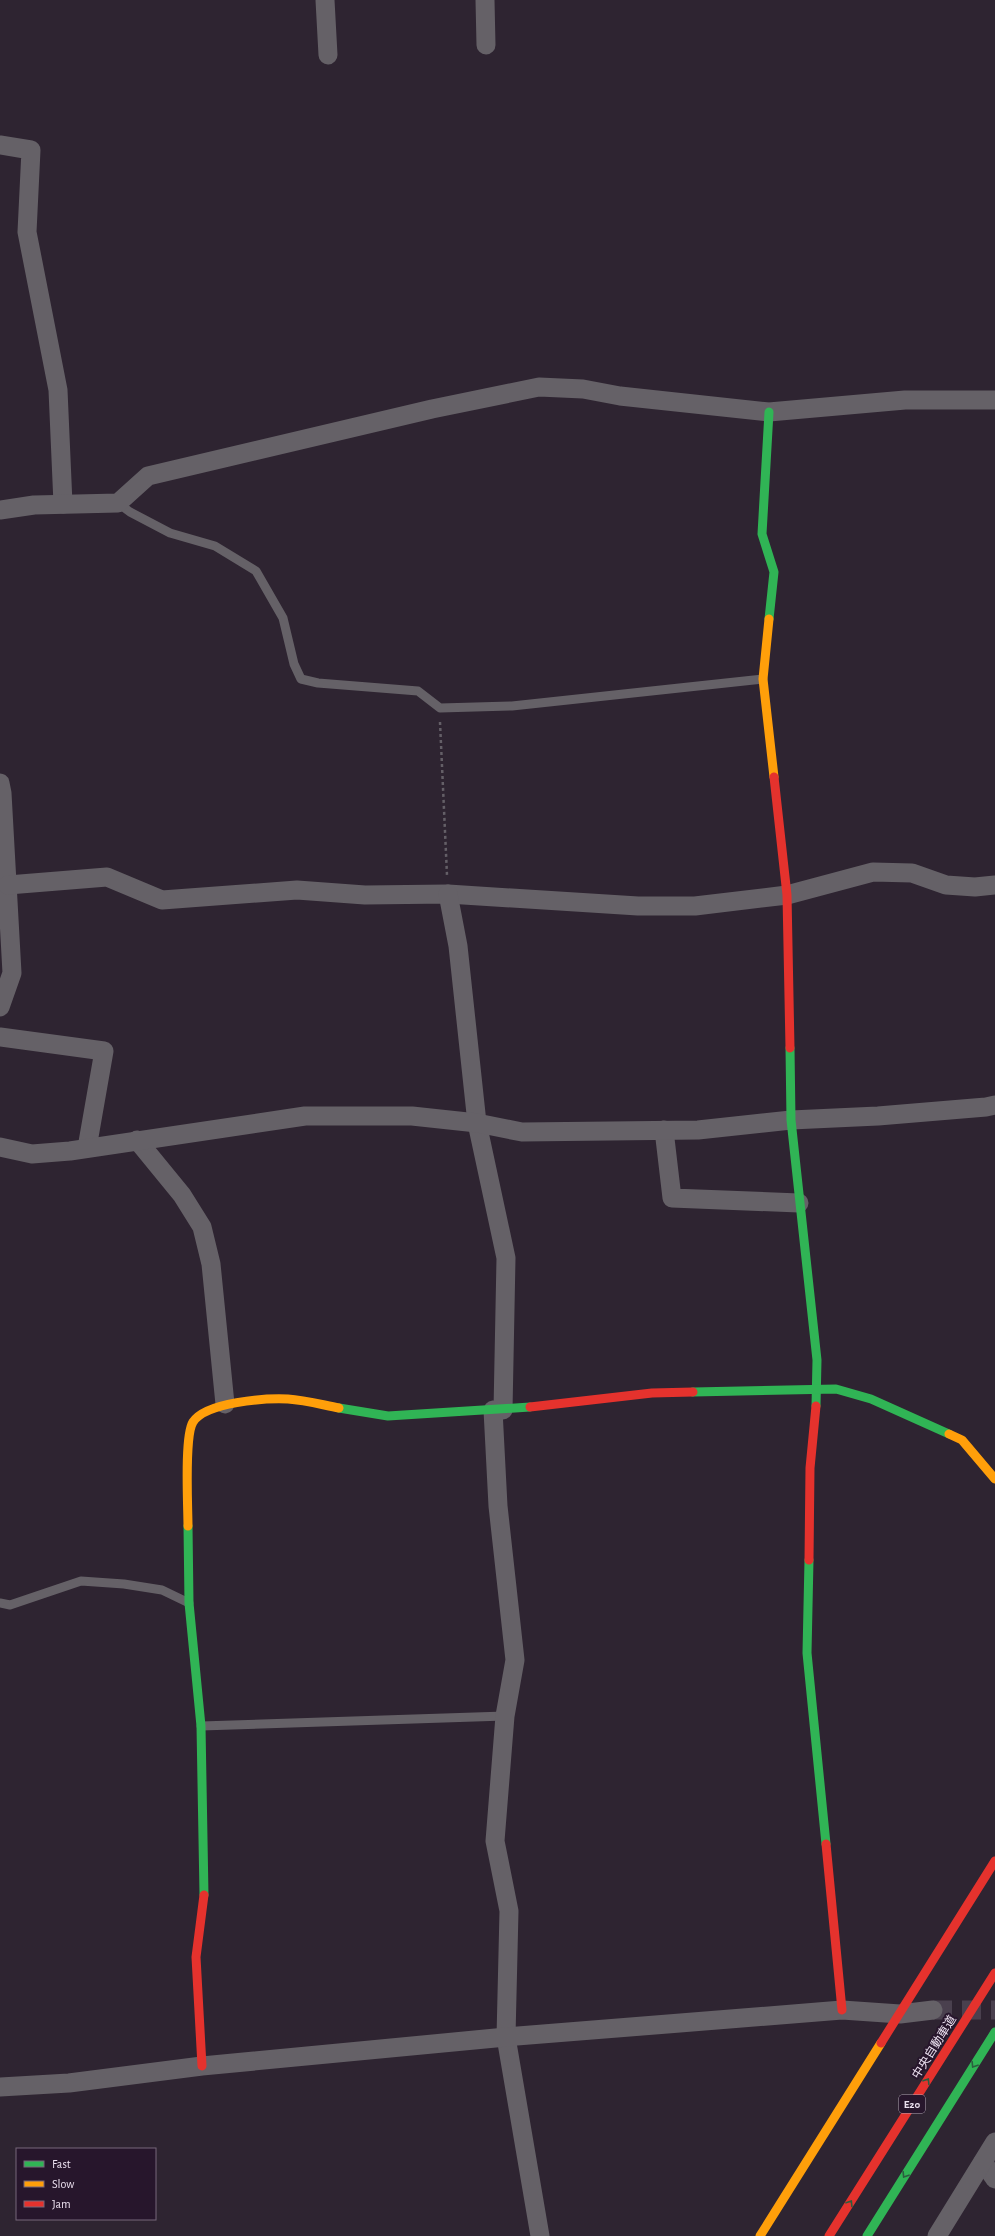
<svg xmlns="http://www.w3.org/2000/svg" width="995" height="2236" font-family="'Alegreya Sans','Noto Sans JP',sans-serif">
  <rect width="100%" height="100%" fill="#2e2431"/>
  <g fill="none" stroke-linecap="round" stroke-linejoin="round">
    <polyline stroke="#4a404e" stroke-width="19" stroke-dasharray="19 10" stroke-linecap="butt" points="933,2010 995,2010"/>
    <polyline stroke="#645f67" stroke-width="2.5" stroke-dasharray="3 3" stroke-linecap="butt" points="440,722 447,875"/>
    <g stroke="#656167" stroke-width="9">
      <polyline points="118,503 130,512 170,533 215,546 256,571 283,618 294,664 301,679 318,683 418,691 440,708 512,706 763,679"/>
      <polyline points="0,1603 10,1605 81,1581 124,1584 162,1590 189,1603"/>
      <polyline points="201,1726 505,1716"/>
    </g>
    <g stroke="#656167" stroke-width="19">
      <polyline points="325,0 328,55"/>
      <polyline points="485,0 486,45"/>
      <polyline points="0,145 31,150 27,232 58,390 63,504"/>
      <polyline points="0,510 34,505 118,503 148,476 432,409 539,387 583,389 620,396 769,412 905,400 995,400"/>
      <polyline points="0,783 2,793 12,973 0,1007"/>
      <polyline points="8,885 107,877 162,900 297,890 365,895 448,894 638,906 695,906 787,895 873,872 912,873 946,885 975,887 995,885"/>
      <polyline points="448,894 458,946 477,1123 506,1258 503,1410"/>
      <polyline points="0,1037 104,1051 87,1148"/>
      <polyline points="664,1130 672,1198 799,1203"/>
      <polyline points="137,1140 182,1195 202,1227 211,1264 225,1404"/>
      <polyline points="0,1147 32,1154 70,1151 305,1116 412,1116 477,1123 522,1132 698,1130 791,1120 878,1116 986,1107 995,1105"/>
      <polyline points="493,1410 498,1506 515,1660 505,1716 495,1841 509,1911 506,2037 540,2236"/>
      <polyline points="0,2087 69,2083 202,2066 506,2037 842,2010 900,2014 933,2010"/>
      <polyline points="983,2162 995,2179"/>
      <polyline points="937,2236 995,2142"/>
    </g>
    <g stroke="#30b455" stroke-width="9">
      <polyline points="769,412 762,534 774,572 769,619"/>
      <polyline points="790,1048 791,1120 817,1360 816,1406"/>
      <polyline points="693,1392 836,1389 871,1399 949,1434"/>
      <polyline points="339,1408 388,1416 530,1407"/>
      <polyline points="188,1526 189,1603 201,1726 204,1895"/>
      <polyline points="809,1560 807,1653 826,1844"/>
      <polyline points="867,2236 995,2032"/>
    </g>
    <g stroke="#ff9f0a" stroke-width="9">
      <polyline points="769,619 763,679 774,777"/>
      <polyline points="949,1434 962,1440 995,1479"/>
      <path d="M188,1526C188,1507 184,1436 193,1422C206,1402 265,1398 288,1399C305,1400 323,1405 339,1408"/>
      <polyline points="760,2236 881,2043"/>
    </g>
    <g stroke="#e5322d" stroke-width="9">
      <polyline points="774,777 787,895 790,1048"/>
      <polyline points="530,1407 652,1393 693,1392"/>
      <polyline points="809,1560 810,1468 816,1406"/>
      <polyline points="826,1844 842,2010"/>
      <polyline points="881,2043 995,1861"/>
      <polyline points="202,2066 196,1957 204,1895"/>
      <polyline points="829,2236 995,1973"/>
    </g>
  </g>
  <defs><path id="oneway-chevron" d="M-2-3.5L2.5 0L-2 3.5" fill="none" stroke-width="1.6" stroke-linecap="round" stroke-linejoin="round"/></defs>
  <g stroke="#2b5d3e">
    <use href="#oneway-chevron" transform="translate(974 2065) rotate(122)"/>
    <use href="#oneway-chevron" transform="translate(927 2081) rotate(-58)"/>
    <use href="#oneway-chevron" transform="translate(905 2175) rotate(122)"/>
    <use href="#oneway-chevron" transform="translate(850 2203) rotate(-58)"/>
  </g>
  <g text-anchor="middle" stroke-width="4" stroke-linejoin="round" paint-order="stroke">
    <rect fill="#27162c" stroke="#b1a4b5" stroke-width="1" x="899" y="2095" width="26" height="18" rx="3"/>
    <g font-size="11" font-weight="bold" fill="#ece1f0">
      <text x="912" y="2108">E20</text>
    </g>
    <g font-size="12" fill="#ece1f0" stroke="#27162c">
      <text transform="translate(934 2047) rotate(-58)" y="4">中央自動車道</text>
    </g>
  </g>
  <rect x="16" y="2148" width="140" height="72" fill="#27162c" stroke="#76677a"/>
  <rect x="24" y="2161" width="20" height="6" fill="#30b455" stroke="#76677a"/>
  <text x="52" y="2168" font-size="12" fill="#ece1f0">Fast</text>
  <rect x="24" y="2181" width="20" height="6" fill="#ff9f0a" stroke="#76677a"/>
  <text x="52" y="2188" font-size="12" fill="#ece1f0">Slow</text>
  <rect x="24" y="2201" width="20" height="6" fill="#e5322d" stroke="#76677a"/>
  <text x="52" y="2208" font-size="12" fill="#ece1f0">Jam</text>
</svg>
